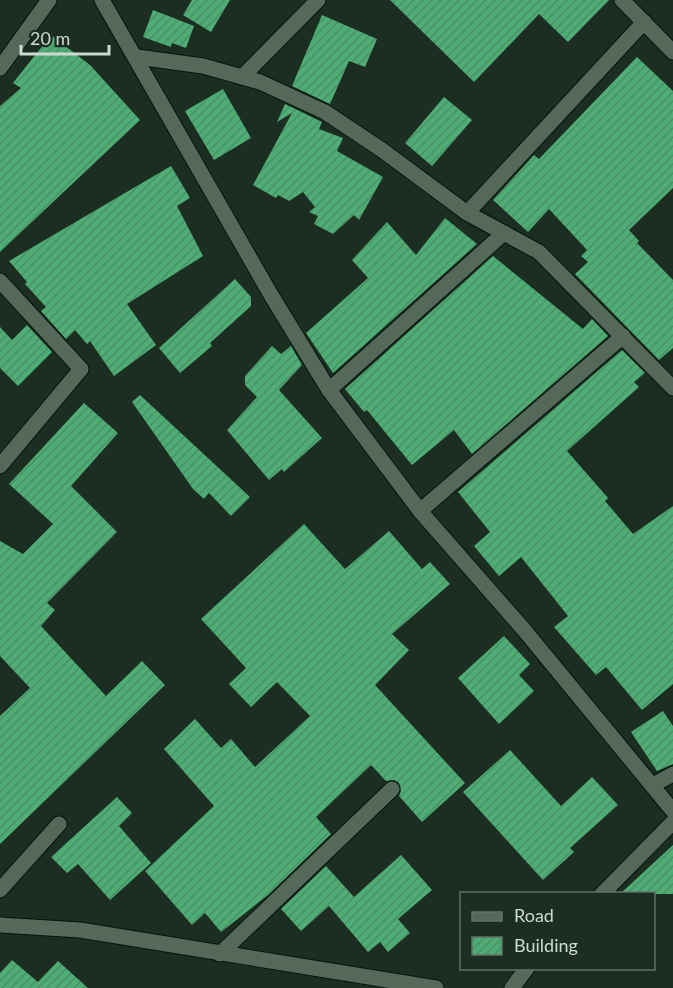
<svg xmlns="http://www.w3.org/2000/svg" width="673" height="988" font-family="Lato,sans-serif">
  <defs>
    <pattern id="building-hatch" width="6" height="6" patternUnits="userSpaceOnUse" patternTransform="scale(1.5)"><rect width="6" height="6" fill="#4eac74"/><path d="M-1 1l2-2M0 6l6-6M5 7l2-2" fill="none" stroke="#4a9167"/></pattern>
  </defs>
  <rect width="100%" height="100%" fill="#1b2e21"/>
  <g fill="url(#building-hatch)">
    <polygon points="192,0 230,0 211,32 183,15"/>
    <polygon points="390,0 609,0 568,42 539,14 474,82"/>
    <polygon points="153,10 194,26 186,48 172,43 171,47 143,37"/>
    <polygon points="322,15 377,39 365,67 349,61 330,104 292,86"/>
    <polygon points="51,35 90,65 140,120 0,252 0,106 21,88 13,83"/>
    <polygon points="637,57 673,91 673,188 629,230 639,241 637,243 673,280 673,348 659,360 575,274 588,262 581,256 587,250 549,209 528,232 493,200 534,155 539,159"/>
    <polygon points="223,89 251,138 214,160 185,111"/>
    <polygon points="444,97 472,120 432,166 405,143"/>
    <polygon points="285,104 322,122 319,129 343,138 337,151 383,177 359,220 354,215 333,234 314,224 318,216 309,212 315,207 303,192 289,201 278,195 276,198 253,185 292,113 277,122"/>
    <polygon points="171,166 190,198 177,206 203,256 127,304 156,345 114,376 90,341 87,344 75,330 66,339 41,311 46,307 25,284 27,282 9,261"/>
    <polygon points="445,218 477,244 333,373 306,333 368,278 352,260 387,222 416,255"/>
    <polygon points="493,256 583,329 592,319 608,336 472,454 454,430 412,465 367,410 364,412 345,389"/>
    <polygon points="235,279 251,297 251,306 210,343 212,346 180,373 159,348"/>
    <polygon points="27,325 52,352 18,386 0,368 0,327 12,340"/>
    <polygon points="272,346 281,354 291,346 302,365 279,390 322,438 284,472 282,469 269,480 227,430 257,397 245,385 245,376"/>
    <polygon points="622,350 645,373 634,382 639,387 567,451 608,498 605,501 633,534 673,506 673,684 642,710 606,667 596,675 554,627 568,616 521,557 499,576 474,546 490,532 458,492"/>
    <polygon points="140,395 250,497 231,516 209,493 204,499 193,489 132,402"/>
    <polygon points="84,403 118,433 71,486 117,532 47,603 55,610 41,626 106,696 142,661 165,685 0,844 0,716 30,688 0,656 0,541 23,554 53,524 9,484"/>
    <polygon points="304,524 345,569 389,531 422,569 430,562 450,584 392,634 409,650 375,685 465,783 422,822 399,796 401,791 399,783 394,780 386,781 371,765 316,817 331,834 268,895 221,932 205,913 192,925 145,871 214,806 164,749 195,719 221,748 231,739 255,767 310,716 277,682 251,707 229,684 246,668 201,619"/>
    <polygon points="504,636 530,664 519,675 534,691 499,724 458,678"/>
    <polygon points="663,711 673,726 673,764 657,771 631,732"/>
    <polygon points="510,750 561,806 592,777 618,805 570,848 574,852 543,880 463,792"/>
    <polygon points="117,797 132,813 119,826 151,863 110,900 78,864 67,873 51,857"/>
    <polygon points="673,845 673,894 620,894"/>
    <polygon points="401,855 432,890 398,919 410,933 388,952 380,942 368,952 329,906 301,931 281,909 326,866 354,897"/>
    <polygon points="12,960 38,982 58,961 88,988 0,988 0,973"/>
  </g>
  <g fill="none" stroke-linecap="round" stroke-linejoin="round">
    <defs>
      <g id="minor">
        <polyline points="102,0 271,295 329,390 420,511 525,631 673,811"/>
        <polyline points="622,0 673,52"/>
        <polyline points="137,57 203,66 260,82 325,112 382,150 467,213 539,252 673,388"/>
        <polyline points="0,68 49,0"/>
        <polyline points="242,77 318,0"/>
        <polyline points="467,213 644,22"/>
        <polyline points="0,281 81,369 0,466"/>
        <polyline points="329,390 504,233"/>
        <polyline points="420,511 623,336"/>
        <polyline points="653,785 673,774"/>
        <polyline points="0,890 59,824"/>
        <polyline points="602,894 673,822"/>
        <polyline points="0,925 80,930 436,988"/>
        <polyline points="220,954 392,789"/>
        <polyline points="512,988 527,968"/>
      </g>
    </defs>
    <use href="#minor" stroke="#04160b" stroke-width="17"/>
    <use href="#minor" stroke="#54695a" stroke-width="15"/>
  </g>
  <rect x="460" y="892" width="195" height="78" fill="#1b2e21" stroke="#637267" stroke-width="1.5"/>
  <rect x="472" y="912" width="30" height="9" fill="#54695a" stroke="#637267" stroke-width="1.5"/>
  <text x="514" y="922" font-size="18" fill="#ced9d1">Road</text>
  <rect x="472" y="937" width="30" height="18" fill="url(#building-hatch)" stroke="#637267" stroke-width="1.5"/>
  <text x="514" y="952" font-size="18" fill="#ced9d1">Building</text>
  <path d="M21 45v9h88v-9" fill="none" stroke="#ced9d1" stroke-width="3"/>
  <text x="30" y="45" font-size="18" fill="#ced9d1" stroke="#1b2e21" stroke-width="4.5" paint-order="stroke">20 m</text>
</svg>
